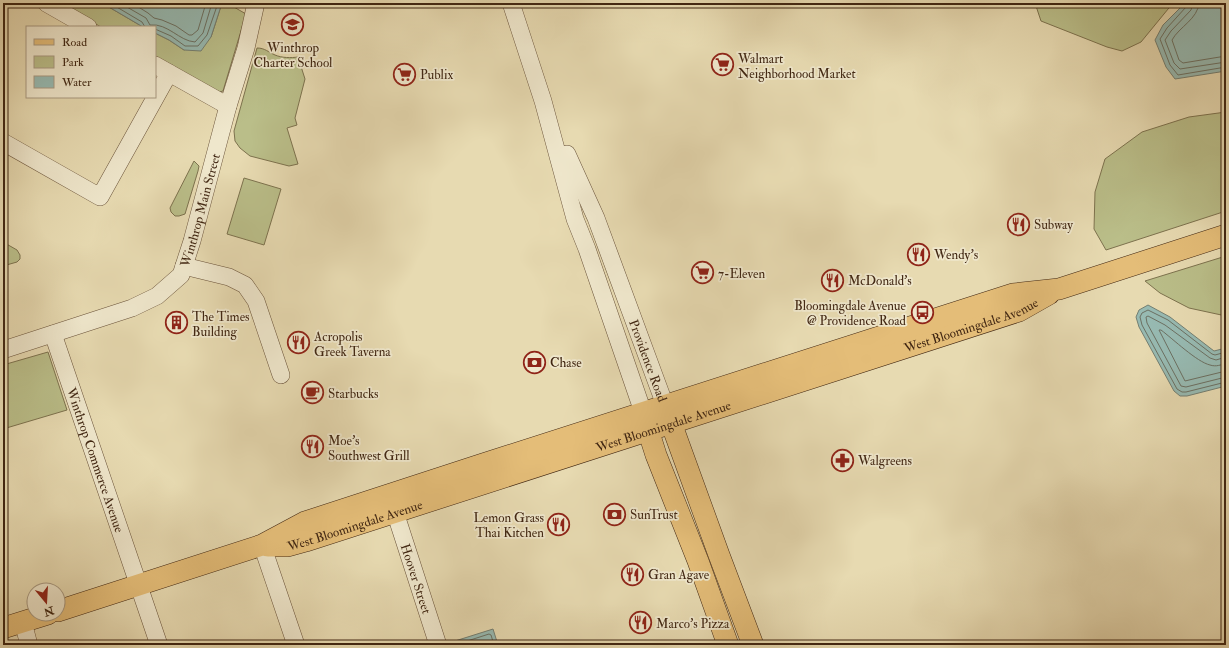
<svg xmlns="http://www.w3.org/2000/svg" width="1229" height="648" font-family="'IM FELL Double Pica',serif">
  <rect width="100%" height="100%" fill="#e7dab1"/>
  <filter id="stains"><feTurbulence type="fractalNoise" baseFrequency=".005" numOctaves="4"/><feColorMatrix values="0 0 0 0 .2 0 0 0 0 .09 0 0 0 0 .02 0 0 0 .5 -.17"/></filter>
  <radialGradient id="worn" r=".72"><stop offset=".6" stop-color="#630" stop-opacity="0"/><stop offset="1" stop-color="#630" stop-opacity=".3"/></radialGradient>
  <g fill="#babe89" stroke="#7d724e">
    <polygon points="59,3 102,3 143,27 101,27"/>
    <polygon points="222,3 227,3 246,14 223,91 216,93 155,58 155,33 169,40 184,50 211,37"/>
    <polygon points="1027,3 1173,3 1141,42 1122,51 1107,47 1041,21 1036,6"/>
    <path d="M257,48C265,48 268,52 275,55C282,58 291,58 298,57L305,79L295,118L297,125L287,128L298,164L289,166L250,156L240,148L235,141L234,131Z"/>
    <polygon points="1226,112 1226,211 1106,250 1094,229 1095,192 1105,159 1142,132 1189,117"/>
    <polygon points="194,161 199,166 198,171 185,214 179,216 175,216 171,212 170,208"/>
    <polygon points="244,178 281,189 264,245 227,234"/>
    <polygon points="3,242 17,250 20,255 20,259 17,262 3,266"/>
    <polygon points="1226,256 1226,316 1189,308 1160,293 1145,281"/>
    <polygon points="48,352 67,410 3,429 3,365"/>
  </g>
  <g fill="#97bab2" stroke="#747f72">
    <polygon points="102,3 222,3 211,37 201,51 184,50 169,40 155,33 155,27 143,27"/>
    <polygon points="1185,3 1224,3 1226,5 1226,71 1175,79 1166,67 1155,40 1163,25"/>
    <polygon points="1148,305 1170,317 1214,351 1226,348 1226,386 1187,396 1180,396 1174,391 1139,327 1136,317 1139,310"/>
    <polygon points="493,629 498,645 456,645 455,641"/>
  </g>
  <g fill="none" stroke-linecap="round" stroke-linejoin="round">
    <g stroke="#6c7062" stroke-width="1">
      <polyline points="110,3 142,22 145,27"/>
      <path d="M120,3L146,18L150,25C168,23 179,41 195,42L203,33L212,3"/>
      <polyline points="132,3 148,13 154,18 162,20 176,26 189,35 192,35 198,30 206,3"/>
      <polyline points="1188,3 1186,7 1167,28 1160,39 1170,65 1178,75 1226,67"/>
      <polyline points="1193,3 1191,10 1171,31 1165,40 1174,63 1180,69 1226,62"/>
      <path d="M1199,3C1198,19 1179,27 1172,40L1179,60L1183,63L1226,56"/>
      <polyline points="155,29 171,36 185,46 198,46 207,35 218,3"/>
      <polyline points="1226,352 1215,355 1212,354 1168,320 1148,310 1142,313 1140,317 1142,325 1177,389 1182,392 1186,392 1226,382"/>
      <polyline points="1226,357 1216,360 1210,358 1165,325 1148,316 1146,317 1147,323 1181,386 1186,387 1226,377"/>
      <path d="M1226,363C1221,365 1216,367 1210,365C1197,362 1173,339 1161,330H1159L1185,381L1226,371"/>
      <polyline points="460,645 461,643 489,634 491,635 494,645"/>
    </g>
    <defs>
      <g id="minor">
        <polyline points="46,3 88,27"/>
        <polyline points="511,3 543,101 575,219 587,249 643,412"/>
        <polyline points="155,65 228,106"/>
        <polyline points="3,142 100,197 169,73"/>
        <path id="s1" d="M567,154L596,218L665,405"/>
        <polyline points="184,266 229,277 245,285 256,301 281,375"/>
        <path id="s2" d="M53,334L159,645"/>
        <path id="s3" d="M3,350L132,308L157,296L181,275L192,241L228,106L246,48L256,3"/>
        <path id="s4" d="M395,512L438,645"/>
        <polyline points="262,545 296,645"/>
        <polyline points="23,622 29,645"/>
      </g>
      <g id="major">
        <polyline points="666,409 719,555 753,645"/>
        <polyline points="644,417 656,455 698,561 728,645"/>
        <path id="s5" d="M268,546H288L306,541L1019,311L1049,294"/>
        <polyline points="58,611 262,545 305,522 483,464 1013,294 1059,289 1226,235"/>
        <polyline points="3,628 48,614"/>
      </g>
    </defs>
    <use href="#minor" stroke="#6a533a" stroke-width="18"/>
    <use href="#major" stroke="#402612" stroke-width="22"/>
    <use href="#minor" stroke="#efe7cc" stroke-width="17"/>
    <use href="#major" stroke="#e4bd78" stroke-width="21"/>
  </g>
  <defs>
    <symbol id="school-ring" viewBox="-11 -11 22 22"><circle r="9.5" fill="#efe7cc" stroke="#8f2418" stroke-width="1.5"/><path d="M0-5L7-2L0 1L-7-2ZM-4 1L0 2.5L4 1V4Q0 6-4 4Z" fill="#8f2418"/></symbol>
    <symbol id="supermarket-ring" viewBox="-11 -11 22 22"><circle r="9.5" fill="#efe7cc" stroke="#8f2418" stroke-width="1.5"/><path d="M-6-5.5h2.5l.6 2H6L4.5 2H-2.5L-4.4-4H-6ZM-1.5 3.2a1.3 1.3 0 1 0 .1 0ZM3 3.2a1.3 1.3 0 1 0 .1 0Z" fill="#8f2418"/></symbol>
    <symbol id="restaurant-ring" viewBox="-11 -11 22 22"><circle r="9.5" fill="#efe7cc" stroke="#8f2418" stroke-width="1.5"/><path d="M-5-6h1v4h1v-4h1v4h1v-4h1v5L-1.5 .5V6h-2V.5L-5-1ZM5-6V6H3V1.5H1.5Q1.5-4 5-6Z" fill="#8f2418"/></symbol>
    <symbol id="bus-ring" viewBox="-11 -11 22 22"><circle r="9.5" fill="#efe7cc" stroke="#8f2418" stroke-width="1.5"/><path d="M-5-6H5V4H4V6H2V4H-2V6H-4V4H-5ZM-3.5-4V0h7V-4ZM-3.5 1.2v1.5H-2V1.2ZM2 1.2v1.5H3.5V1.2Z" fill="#8f2418"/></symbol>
    <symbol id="building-ring" viewBox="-11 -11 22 22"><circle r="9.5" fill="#efe7cc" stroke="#8f2418" stroke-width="1.5"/><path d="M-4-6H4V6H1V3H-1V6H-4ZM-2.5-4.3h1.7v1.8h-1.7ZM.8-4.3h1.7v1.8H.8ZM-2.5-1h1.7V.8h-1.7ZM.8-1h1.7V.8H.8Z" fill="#8f2418"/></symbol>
    <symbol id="bank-ring" viewBox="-11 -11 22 22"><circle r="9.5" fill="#efe7cc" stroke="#8f2418" stroke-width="1.5"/><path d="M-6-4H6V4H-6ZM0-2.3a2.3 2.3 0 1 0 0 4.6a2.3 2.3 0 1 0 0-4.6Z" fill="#8f2418"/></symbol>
    <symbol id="cafe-ring" viewBox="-11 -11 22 22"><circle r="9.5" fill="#efe7cc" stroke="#8f2418" stroke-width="1.5"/><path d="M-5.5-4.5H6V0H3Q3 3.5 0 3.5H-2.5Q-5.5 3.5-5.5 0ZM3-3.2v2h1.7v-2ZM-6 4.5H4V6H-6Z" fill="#8f2418"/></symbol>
    <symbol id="pharmacy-ring" viewBox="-11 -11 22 22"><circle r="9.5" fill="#efe7cc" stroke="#8f2418" stroke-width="1.5"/><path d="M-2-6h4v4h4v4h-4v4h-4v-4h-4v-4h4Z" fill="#8f2418"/></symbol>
  </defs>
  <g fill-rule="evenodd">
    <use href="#school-ring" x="280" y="12" width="25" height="25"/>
    <use href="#supermarket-ring" x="710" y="52" width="25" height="25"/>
    <use href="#supermarket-ring" x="392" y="62" width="25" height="25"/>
    <use href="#restaurant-ring" x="1006" y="212" width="25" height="25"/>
    <use href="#restaurant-ring" x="906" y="242" width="25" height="25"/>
    <use href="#supermarket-ring" x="690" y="260" width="25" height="25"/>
    <use href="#restaurant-ring" x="820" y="268" width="25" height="25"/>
    <use href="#bus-ring" x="910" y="300" width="25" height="25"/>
    <use href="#building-ring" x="164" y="310" width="25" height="25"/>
    <use href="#restaurant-ring" x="286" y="330" width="25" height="25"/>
    <use href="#bank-ring" x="522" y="350" width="25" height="25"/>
    <use href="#cafe-ring" x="300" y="380" width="25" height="25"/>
    <use href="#restaurant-ring" x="300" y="434" width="25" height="25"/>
    <use href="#pharmacy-ring" x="830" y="448" width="25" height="25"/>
    <use href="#bank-ring" x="602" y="502" width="25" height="25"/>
    <use href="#restaurant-ring" x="546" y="512" width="25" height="25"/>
    <use href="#restaurant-ring" x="620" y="562" width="25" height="25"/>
    <use href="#restaurant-ring" x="628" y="610" width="25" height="25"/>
  </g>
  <g text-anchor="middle" stroke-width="3.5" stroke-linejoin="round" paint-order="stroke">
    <g font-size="13" fill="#402612" stroke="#efe7cc" text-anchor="start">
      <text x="293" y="52" text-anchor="middle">Winthrop<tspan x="293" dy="15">Charter School</tspan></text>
      <text x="738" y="63">Walmart<tspan x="738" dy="15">Neighborhood Market</tspan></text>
      <text x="420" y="79">Publix</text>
      <text x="1034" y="229">Subway</text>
      <text x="934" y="259">Wendy's</text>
      <text x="718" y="278">7-Eleven</text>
      <text x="848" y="285">McDonald's</text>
      <text x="906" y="310" text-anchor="end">Bloomingdale Avenue<tspan x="906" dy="15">@ Providence Road</tspan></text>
      <text x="192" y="321">The Times<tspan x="192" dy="15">Building</tspan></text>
      <text x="314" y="341">Acropolis<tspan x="314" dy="15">Greek Taverna</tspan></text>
      <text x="550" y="367">Chase</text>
      <text x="328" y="398">Starbucks</text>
      <text x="328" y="445">Moe's<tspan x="328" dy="15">Southwest Grill</tspan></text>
      <text x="858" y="465">Walgreens</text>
      <text x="630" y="519">SunTrust</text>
      <text x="544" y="522" text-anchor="end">Lemon Grass<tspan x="544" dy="15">Thai Kitchen</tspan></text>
      <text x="648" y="579">Gran Agave</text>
      <text x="656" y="628">Marco's Pizza</text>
    </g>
    <g font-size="13" fill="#402612" stroke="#efe7cc">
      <text dy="5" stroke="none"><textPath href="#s3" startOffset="263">Winthrop Main Street</textPath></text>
      <text dy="5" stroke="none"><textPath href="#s5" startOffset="738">West Bloomingdale Avenue</textPath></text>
      <text dy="5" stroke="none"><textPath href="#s1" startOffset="222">Providence Road</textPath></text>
      <text dy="5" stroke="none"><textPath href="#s5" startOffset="414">West Bloomingdale Avenue</textPath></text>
      <text dy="5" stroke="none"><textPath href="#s2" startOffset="133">Winthrop Commerce Avenue</textPath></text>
      <text dy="5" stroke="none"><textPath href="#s5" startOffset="90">West Bloomingdale Avenue</textPath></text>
      <text dy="5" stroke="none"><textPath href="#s4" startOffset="70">Hoover Street</textPath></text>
    </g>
  </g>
  <rect width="1229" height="648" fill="none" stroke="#e7dab1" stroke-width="16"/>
  <rect x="4" y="4" width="1221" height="640" fill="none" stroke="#402612" stroke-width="2"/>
  <rect x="8" y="8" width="1213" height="632" fill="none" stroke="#402612"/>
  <rect x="26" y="26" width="130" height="72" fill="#efe7cc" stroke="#a99a82"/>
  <rect x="34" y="39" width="20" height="6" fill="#e4bd78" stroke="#a99a82"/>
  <text x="62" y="46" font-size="12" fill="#402612">Road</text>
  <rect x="34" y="56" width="20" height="12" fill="#babe89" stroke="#a99a82"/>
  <text x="62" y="66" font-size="12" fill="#402612">Park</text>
  <rect x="34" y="76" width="20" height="12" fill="#97bab2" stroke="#a99a82"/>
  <text x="62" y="86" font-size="12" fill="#402612">Water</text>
  <g transform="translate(46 602) rotate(162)"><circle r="19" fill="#efe7cc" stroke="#a99a82"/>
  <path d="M0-3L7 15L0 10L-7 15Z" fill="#8f2418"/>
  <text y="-6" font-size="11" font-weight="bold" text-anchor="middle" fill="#402612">N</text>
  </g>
  <rect width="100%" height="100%" filter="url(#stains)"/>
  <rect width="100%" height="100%" fill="url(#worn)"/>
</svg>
